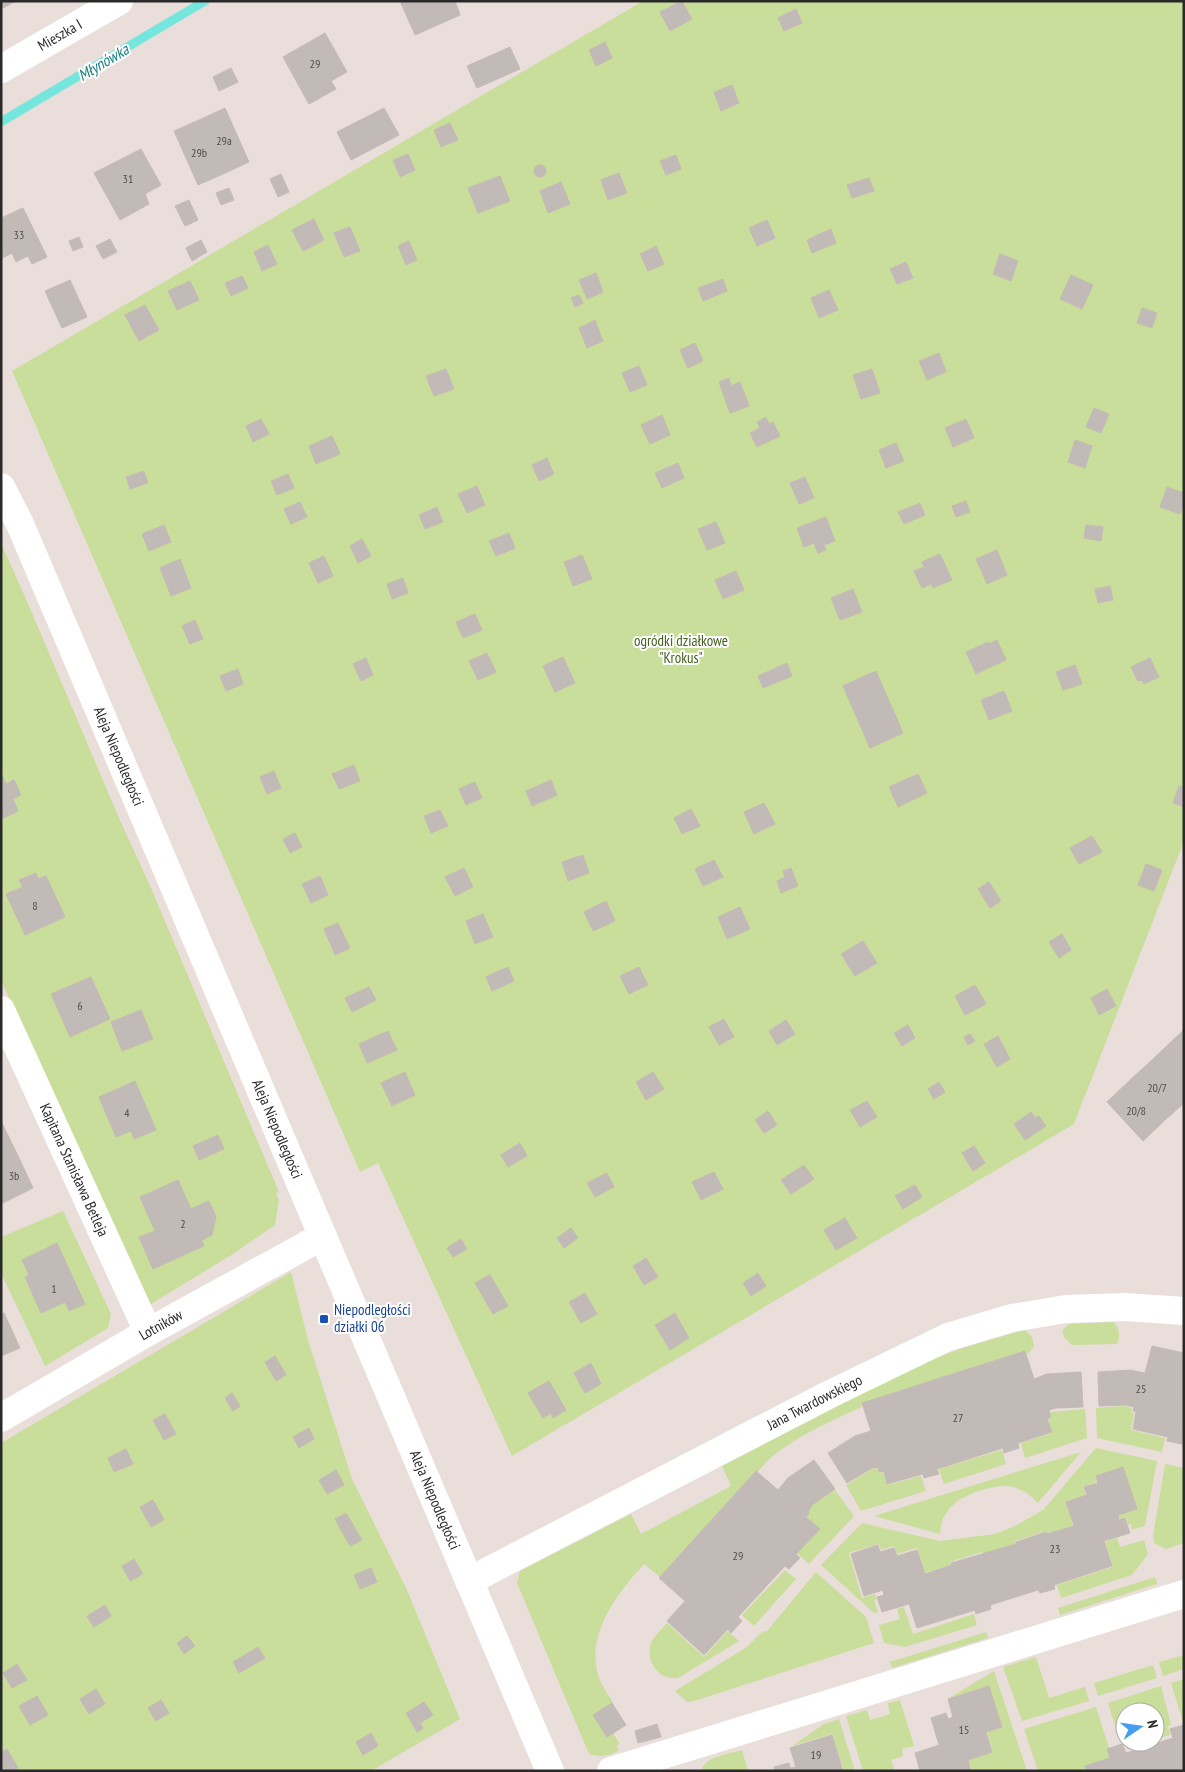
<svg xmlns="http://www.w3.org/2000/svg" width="1185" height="1772" font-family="'PT Sans Narrow',sans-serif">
  <rect width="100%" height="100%" fill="#eadedb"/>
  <g fill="#c8de9a">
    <polygon points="643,1 1184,1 1184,841 1074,1124 512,1456 378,1163 360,1172 12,371"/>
    <polygon points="1,543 29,606 119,818 151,888 279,1192 276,1193 279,1200 275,1225 233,1254 151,1304 145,1299 1,980"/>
    <polygon points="63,1211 111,1314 108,1328 45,1366 1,1273 1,1237"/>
    <polygon points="291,1272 308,1340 352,1479 407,1590 460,1719 371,1771 1,1771 1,1443"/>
    <path d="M1114,1322C1119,1330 1121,1335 1117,1344L1072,1345L1064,1337L1062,1331L1069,1324Z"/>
    <path d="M1024,1330C1031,1334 1033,1338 1034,1346L1028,1354L1025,1351L863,1403L864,1406C833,1420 777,1444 758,1472L756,1471L660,1577L644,1564C618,1593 586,1632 598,1675C601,1684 607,1694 613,1702L594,1715L607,1737L613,1733L620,1744L616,1746L619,1750C610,1757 599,1757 589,1754L517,1583L520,1571L631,1514L641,1534L731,1486L722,1466L906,1371L933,1359L966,1347Z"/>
    <polygon points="1125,1406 1132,1408 1131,1412 1134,1413 1131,1430 1165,1438 1162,1452 1097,1438 1096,1408"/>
    <polygon points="1085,1409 1087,1438 1025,1458 1021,1443 1052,1433 1048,1419 1052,1417 1050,1412"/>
    <polygon points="1096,1448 1157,1461 1145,1526 1132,1530 1131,1524 1128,1525 1126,1517 1120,1519 1118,1515 1137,1509 1123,1467 1095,1476 1097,1482 1083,1487 1086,1495 1066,1502 1073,1526 1047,1534 1046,1531 1015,1541 1015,1544 983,1554 982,1552 950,1562 951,1565 925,1573 917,1548 897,1554 894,1546 881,1550 879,1544 849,1553 862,1598 875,1594 877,1599 874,1600 878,1612 874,1613 821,1565 862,1523 940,1541 995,1534 1015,1526 1043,1510"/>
    <polygon points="1002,1450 1006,1464 944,1484 939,1469"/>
    <path d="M1081,1452L1038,1503C1031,1496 1025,1491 1016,1488C1005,1484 993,1487 982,1490C959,1497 941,1509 940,1534L874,1516Z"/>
    <polygon points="1165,1464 1184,1468 1184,1543 1166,1549 1154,1543 1153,1536"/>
    <polygon points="877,1467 879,1473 884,1472 887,1485 921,1476 926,1491 861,1511 846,1485 872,1469"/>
    <polygon points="835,1490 854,1516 809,1564 797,1553 819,1529 807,1517 809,1514 808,1512 812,1505"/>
    <polygon points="1117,1538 1120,1547 1144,1540 1148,1554 1132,1575 1061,1598 1057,1585 1113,1567 1105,1542"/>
    <polygon points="785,1570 796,1579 754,1626 742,1615"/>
    <polygon points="816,1572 866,1617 874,1643 691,1702 687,1702 675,1691 747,1647 762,1632 767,1631"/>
    <polygon points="1155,1577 1157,1584 1060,1615 1058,1608"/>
    <polygon points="904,1607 913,1634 974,1614 977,1625 905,1647 884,1643 879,1625 900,1619 897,1609"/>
    <path d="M667,1623L704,1657L728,1631L739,1641L678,1678C658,1681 644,1660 652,1641C655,1635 662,1629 667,1623Z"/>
    <polygon points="986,1632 988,1638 892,1668 890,1662"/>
    <polygon points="1184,1655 1184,1669 1163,1676 1159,1662"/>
    <polygon points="1036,1657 1049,1698 1085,1687 1089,1701 1022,1721 1003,1667"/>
    <polygon points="1153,1665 1157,1678 1098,1696 1094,1683"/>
    <polygon points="994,1671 1027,1771 972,1771 968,1760 993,1752 987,1732 1002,1727 989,1686 949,1698"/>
    <polygon points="1184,1679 1184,1722 1183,1722 1171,1683"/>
    <polygon points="1161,1686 1171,1725 1168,1726 1170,1735 1155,1740 1155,1712 1125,1712 1125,1742 1148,1742 1127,1749 1124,1741 1120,1741 1108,1703"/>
    <polygon points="900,1700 914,1746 902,1749 903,1756 891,1760 895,1771 863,1771 846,1716 867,1710 870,1720 890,1714 888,1703"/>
    <polygon points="1096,1707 1109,1748 1107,1749 1110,1758 1085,1766 1086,1771 1038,1771 1024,1729"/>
    <polygon points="839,1719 855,1771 844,1771 832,1734 792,1746 824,1724"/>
    <path d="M742,1750L748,1771H701C705,1756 729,1754 742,1750Z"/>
  </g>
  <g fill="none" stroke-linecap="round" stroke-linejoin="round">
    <polyline stroke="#74e6dd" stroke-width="9" points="1,122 205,1"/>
  </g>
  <g fill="#c2bab7" stroke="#c5bab5">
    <polygon points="1,1 16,1 1,9"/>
    <polygon points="400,1 455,1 460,15 415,35"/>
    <polygon points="682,1 692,19 670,31 660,12"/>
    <polygon points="796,9 802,23 784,31 778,18"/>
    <polygon points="325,33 347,72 331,81 336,89 309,104 283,57"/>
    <polygon points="605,42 612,58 596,66 589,50"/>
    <polygon points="510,47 520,69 477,88 467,66"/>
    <polygon points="231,68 238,82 219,91 213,77"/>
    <polygon points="732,85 739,103 721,111 714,92"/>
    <polygon points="225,108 249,162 223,174 199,120"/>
    <polygon points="384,108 399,135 351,160 337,132"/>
    <polygon points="199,120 223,174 198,185 174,131"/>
    <polygon points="450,123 458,140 441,147 434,130"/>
    <polygon points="141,149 161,185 145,194 149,204 120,220 94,173"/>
    <polygon points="408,154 415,170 400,177 393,160"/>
    <polygon points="676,155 681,169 666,175 660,161"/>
    <circle cx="540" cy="171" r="6"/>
    <polygon points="619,173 627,193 608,200 601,180"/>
    <polygon points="281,174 289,192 278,197 270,179"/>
    <polygon points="500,176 510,201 478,213 468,188"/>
    <polygon points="869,178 874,191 852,198 847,185"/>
    <polygon points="561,182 570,204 548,213 540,191"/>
    <polygon points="229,188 234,200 221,205 216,193"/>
    <polygon points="189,200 198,220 185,226 175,206"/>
    <polygon points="23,208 47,257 32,264 28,256 16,262 12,253 1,259 1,218"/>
    <polygon points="314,219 324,240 303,251 292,230"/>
    <polygon points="767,220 775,238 757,246 749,228"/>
    <polygon points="350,227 360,251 344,257 334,233"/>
    <polygon points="831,229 836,243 812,253 807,240"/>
    <polygon points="79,237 83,247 73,251 69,241"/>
    <polygon points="110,239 117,252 103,259 96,246"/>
    <polygon points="201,240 207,252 192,261 186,248"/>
    <polygon points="409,241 417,260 406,265 398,246"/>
    <polygon points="268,245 277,264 262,271 254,252"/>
    <polygon points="656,246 664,264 648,271 640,254"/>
    <polygon points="1000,254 1018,261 1011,281 993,274"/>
    <polygon points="906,262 913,278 897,284 890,269"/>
    <polygon points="596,273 603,292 587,299 579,280"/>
    <polygon points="1071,275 1093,285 1082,309 1060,299"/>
    <polygon points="242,276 248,288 231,296 225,283"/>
    <polygon points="723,279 727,291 703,301 698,288"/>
    <polygon points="70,280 87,317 62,328 45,291"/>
    <polygon points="190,281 199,300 177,310 168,291"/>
    <polygon points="829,290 838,310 819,318 811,298"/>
    <polygon points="579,295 583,303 575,307 571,298"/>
    <polygon points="145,305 159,330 139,341 125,315"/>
    <polygon points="1142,308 1157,313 1152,328 1137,323"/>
    <polygon points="595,320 603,341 587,348 579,328"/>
    <polygon points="695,343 703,361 688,368 680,350"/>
    <polygon points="939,353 946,372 927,380 919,361"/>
    <polygon points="639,366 647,385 630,392 622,373"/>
    <polygon points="446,369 454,389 434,396 426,376"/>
    <polygon points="872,369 880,393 861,399 853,375"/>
    <polygon points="729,378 731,386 740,382 749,406 730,413 719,382"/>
    <polygon points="1094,408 1109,414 1101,433 1086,427"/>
    <polygon points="662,415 670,435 650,444 641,425"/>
    <polygon points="766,417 769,424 773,422 780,436 757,447 750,433 760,428 757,422"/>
    <polygon points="261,419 269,434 253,442 246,426"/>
    <polygon points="966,419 974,438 953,447 945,428"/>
    <polygon points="332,436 340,454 316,464 309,446"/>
    <polygon points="1075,440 1092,446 1085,468 1068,462"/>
    <polygon points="896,443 904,461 886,468 879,450"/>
    <polygon points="547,458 554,474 539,481 532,465"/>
    <polygon points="678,463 684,478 662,488 655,473"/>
    <polygon points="144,471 148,483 130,489 126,477"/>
    <polygon points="288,474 294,488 277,495 271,481"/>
    <polygon points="805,477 814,498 799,504 790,483"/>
    <polygon points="477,486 485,505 467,513 458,494"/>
    <polygon points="1167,487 1184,493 1184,505 1180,514 1160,507"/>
    <polygon points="966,501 970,512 956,517 952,506"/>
    <polygon points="300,502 307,517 291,524 284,509"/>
    <polygon points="920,503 925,515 904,524 898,512"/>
    <polygon points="437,507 443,522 425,529 419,515"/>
    <polygon points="826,517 835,541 824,545 826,550 818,553 814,543 804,547 797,528"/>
    <polygon points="716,522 725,543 707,550 698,529"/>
    <polygon points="164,525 171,542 149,551 142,534"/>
    <polygon points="1086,525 1103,527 1101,541 1084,538"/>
    <polygon points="509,533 515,548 496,556 489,541"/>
    <polygon points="362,539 371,556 358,563 350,546"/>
    <polygon points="997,550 1007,575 987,584 976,559"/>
    <polygon points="940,554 952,580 933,588 931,584 922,588 914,571 924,567 922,562"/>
    <polygon points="582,555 592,579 573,586 564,562"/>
    <polygon points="324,556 333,576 318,583 309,563"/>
    <polygon points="180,559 191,588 171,596 160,568"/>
    <polygon points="736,571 744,590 723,599 715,580"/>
    <polygon points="403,578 408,593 392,599 387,584"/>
    <polygon points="1110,586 1113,600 1098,603 1095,589"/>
    <polygon points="853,589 862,612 840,620 831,598"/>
    <polygon points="475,614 482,630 463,638 456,622"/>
    <polygon points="195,620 203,639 190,644 182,626"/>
    <polygon points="997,640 1006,660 997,664 989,644"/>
    <polygon points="988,642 997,664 976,674 966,652"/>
    <polygon points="487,653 496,672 478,680 469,661"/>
    <polygon points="563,657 575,683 555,692 543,666"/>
    <polygon points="366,658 373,675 361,681 353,664"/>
    <polygon points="1150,658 1159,677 1144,684 1142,680 1138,681 1131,667"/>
    <polygon points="787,663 792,676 763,688 758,676"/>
    <polygon points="1075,665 1082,684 1063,690 1056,672"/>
    <polygon points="238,669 243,684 226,691 220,676"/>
    <polygon points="876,671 903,733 870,748 843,686"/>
    <polygon points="1004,691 1012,711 989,720 981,700"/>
    <polygon points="354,765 360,781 339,789 332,774"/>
    <polygon points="274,771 281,788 267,794 260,777"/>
    <polygon points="1,773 6,784 14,780 21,795 13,799 18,811 1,819"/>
    <polygon points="918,774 927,793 898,807 889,787"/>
    <polygon points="551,780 557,795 532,806 526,791"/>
    <polygon points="475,782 482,798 466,805 459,789"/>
    <polygon points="1179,786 1184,788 1184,807 1173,803"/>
    <polygon points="764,803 775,824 754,834 744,812"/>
    <polygon points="691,809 700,826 682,834 674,818"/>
    <polygon points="440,810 448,826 431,833 424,816"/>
    <polygon points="295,833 302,847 290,853 283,839"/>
    <polygon points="1092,836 1102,852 1079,864 1070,848"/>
    <polygon points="583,855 589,873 568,881 562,862"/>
    <polygon points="714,860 723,877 703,886 695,869"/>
    <polygon points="1146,864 1162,870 1154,891 1138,885"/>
    <polygon points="464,868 473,887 455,896 445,877"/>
    <polygon points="791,868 798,886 781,893 777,881 785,877 783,871"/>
    <polygon points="36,873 38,879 46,876 65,917 25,935 6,894 23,887 19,880"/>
    <polygon points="320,876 328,895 311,903 302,884"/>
    <polygon points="989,882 1001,901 990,908 978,889"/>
    <polygon points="606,901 615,921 593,931 584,912"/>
    <polygon points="740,907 750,929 727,939 718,917"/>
    <polygon points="483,914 493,937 475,944 466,921"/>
    <polygon points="338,923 350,948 335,955 324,929"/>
    <polygon points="1062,934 1071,950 1059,958 1049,942"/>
    <polygon points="863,941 877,963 855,976 841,954"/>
    <polygon points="508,967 514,981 492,991 486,977"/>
    <polygon points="639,967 648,985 629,994 620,976"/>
    <polygon points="91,977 110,1019 70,1037 51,994"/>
    <polygon points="975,985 986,1004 965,1015 955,996"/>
    <polygon points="369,987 376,1000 352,1012 345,998"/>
    <polygon points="1107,989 1116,1006 1099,1015 1091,998"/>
    <polygon points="141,1010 153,1039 122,1051 111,1022"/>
    <polygon points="724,1019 734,1037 719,1045 709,1027"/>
    <polygon points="786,1020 795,1034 777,1045 769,1031"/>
    <polygon points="908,1025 915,1038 902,1046 894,1033"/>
    <polygon points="1184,1030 1184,1050 1174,1039"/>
    <polygon points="388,1031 397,1050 367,1063 359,1044"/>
    <polygon points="970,1034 975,1041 968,1045 964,1037"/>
    <polygon points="998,1036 1010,1059 997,1067 984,1044"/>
    <polygon points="1174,1039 1184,1050 1184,1095 1152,1060"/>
    <polygon points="1152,1060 1184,1095 1184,1103 1165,1120 1129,1081"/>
    <polygon points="405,1072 415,1095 392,1106 381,1083"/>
    <polygon points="653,1072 664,1089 646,1100 636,1082"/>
    <polygon points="135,1081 156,1130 134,1139 131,1131 116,1137 99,1097"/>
    <polygon points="1129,1081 1165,1120 1143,1141 1107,1102"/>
    <polygon points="939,1082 945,1092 934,1099 928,1089"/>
    <polygon points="867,1101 877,1117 860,1127 850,1110"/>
    <polygon points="768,1111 777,1125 764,1133 755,1120"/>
    <polygon points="1031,1112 1035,1118 1039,1116 1046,1126 1025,1140 1014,1124"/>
    <polygon points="1,1121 18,1156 1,1163"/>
    <polygon points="218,1135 224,1149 199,1160 193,1146"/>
    <polygon points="520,1143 527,1156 508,1167 501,1155"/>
    <polygon points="974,1146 985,1163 973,1171 962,1153"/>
    <polygon points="18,1156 33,1188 1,1204 1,1163"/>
    <polygon points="804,1165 814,1179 791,1194 781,1180"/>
    <polygon points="714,1172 723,1189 701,1200 692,1182"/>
    <polygon points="607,1173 614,1187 595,1197 587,1183"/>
    <polygon points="178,1180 191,1209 209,1201 216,1217 212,1235 202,1240 204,1246 153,1269 139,1237 155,1231 140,1197"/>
    <polygon points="915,1185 922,1197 903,1209 895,1196"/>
    <polygon points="845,1218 857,1238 836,1250 824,1230"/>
    <polygon points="571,1228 578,1238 564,1248 557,1238"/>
    <polygon points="461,1239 467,1249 453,1257 447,1248"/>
    <polygon points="57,1243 85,1304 69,1311 65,1302 41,1313 25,1277 29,1275 22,1260"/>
    <polygon points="646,1258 658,1277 644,1285 633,1266"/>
    <polygon points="758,1273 766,1286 751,1296 743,1283"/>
    <polygon points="490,1275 508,1306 493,1314 475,1283"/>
    <polygon points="585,1293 597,1314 581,1323 569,1302"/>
    <polygon points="4,1313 20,1348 1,1356 1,1314"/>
    <polygon points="675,1313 689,1338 670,1350 655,1325"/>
    <polygon points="1152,1346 1184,1353 1182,1444 1167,1441 1168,1437 1133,1429 1136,1412 1133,1411 1134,1407 1126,1405 1099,1406 1098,1372 1130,1370 1145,1373"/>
    <polygon points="1025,1351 1034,1379 1047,1374 1081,1372 1083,1407 1056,1408 1049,1410 1051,1417 1047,1419 1052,1432 1018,1443 1019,1448 1004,1453 1003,1448 937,1469 939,1474 931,1476 924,1478 923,1474 887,1484 884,1471 879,1472 878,1467 872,1468 847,1483 828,1453 855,1436 871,1431 862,1403"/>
    <polygon points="275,1356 286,1375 276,1381 265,1362"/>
    <polygon points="591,1363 601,1384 585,1393 574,1373"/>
    <polygon points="549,1381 566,1410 553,1418 551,1413 543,1418 528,1393"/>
    <polygon points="232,1393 240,1406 233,1411 225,1398"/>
    <polygon points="165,1414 176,1434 164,1440 153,1420"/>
    <polygon points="309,1428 314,1439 299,1448 293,1437"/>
    <polygon points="126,1449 133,1464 114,1472 108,1458"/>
    <polygon points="814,1460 835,1489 812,1505 808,1512 809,1514 806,1517 820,1529 796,1554 800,1558 789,1569 785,1566 738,1617 742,1621 731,1633 728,1629 704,1655 667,1621 685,1601 659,1578 756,1471 778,1490 788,1478"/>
    <polygon points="1123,1467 1137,1509 1118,1515 1119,1520 1125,1518 1130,1533 1104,1541 1112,1566 1054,1585 1055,1589 1040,1593 1038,1590 990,1605 991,1609 976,1614 975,1610 917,1628 909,1604 882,1612 877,1597 884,1595 883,1590 864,1596 851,1554 878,1545 880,1552 894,1548 897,1556 917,1550 925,1574 952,1565 951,1563 1016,1544 1016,1542 1046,1532 1047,1534 1074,1526 1066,1502 1087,1495 1084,1487 1098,1483 1096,1476"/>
    <polygon points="336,1470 344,1485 327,1494 319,1480"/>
    <polygon points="153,1500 164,1520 151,1527 140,1507"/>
    <polygon points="346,1513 362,1540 350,1546 335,1519"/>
    <polygon points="134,1559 143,1574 130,1581 122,1566"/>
    <polygon points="371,1568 377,1582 360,1589 354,1575"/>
    <polygon points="105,1605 111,1616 94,1627 87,1616"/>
    <polygon points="187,1636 195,1646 184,1654 177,1643"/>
    <polygon points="258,1647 265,1658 239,1673 233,1662"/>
    <polygon points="17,1664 27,1680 12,1688 3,1673"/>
    <polygon points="989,1686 1002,1727 986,1732 992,1752 968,1760 971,1771 920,1771 915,1753 939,1745 931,1718 946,1713 948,1719 953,1717 948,1699"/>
    <polygon points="96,1689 105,1704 89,1714 80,1699"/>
    <polygon points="37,1696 48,1715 30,1725 19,1706"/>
    <polygon points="161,1700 169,1713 156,1721 148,1708"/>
    <polygon points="424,1702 433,1715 420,1723 423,1728 417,1732 406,1713"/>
    <polygon points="612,1703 626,1725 607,1737 593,1715"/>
    <polygon points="657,1724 661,1737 638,1743 635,1731"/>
    <polygon points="1184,1725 1184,1771 1086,1771 1085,1766 1110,1758 1107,1749 1122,1744 1126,1753 1173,1738 1170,1729"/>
    <polygon points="371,1733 378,1746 363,1755 356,1742"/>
    <polygon points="832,1735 843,1771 775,1771 774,1767 789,1763 790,1768 796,1767 790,1748"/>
    <polygon points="7,1749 18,1768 13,1771 1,1771 1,1752"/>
  </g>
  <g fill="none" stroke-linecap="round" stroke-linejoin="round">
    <g stroke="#fff" stroke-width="28">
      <path id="s1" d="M1,69L119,1"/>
      <path id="s2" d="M1,487L20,524L550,1771"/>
      <path id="s3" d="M1,1010L148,1332"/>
      <path id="s4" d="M1,1418L148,1332L323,1236"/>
      <path id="s5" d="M469,1581L826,1396L948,1337L1012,1318L1066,1309L1125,1307L1184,1311"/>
      <polyline points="611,1771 1184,1594"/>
    </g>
  </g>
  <rect fill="#1a4fb4" stroke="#fff" stroke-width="2" x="319" y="1314" width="10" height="10" rx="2.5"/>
  <g text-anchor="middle" stroke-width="4" stroke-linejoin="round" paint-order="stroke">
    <g font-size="12" fill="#4f4d4c">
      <text x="315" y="68">29</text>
      <text x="224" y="145">29a</text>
      <text x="199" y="157">29b</text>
      <text x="128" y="183">31</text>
      <text x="19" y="239">33</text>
      <text x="35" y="910">8</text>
      <text x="80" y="1010">6</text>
      <text x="1157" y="1092">20/7</text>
      <text x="1136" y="1115">20/8</text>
      <text x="127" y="1117">4</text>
      <text x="14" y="1180">3b</text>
      <text x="183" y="1228">2</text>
      <text x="54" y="1293">1</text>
      <text x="1141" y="1393">25</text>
      <text x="958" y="1422">27</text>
      <text x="1055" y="1553">23</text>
      <text x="738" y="1560">29</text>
      <text x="964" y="1734">15</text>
      <text x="816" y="1759">19</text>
    </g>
    <g font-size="15" fill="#292929" stroke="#fff">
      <text dy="5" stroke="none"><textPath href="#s1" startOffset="68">Mieszka I</textPath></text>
      <text dy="5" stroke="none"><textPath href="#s2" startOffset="294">Aleja Niepodległości</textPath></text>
      <text dy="5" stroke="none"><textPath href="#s2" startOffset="699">Aleja Niepodległości</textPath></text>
      <text dy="5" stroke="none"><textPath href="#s3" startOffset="176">Kapitana Stanisława Betleja</textPath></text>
      <text dy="5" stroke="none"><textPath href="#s4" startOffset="185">Lotników</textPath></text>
      <text dy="5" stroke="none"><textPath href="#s5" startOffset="389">Jana Twardowskiego</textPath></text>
      <text dy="5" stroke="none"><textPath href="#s2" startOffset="1102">Aleja Niepodległości</textPath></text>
    </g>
    <g font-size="15" fill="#42601e" stroke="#fff">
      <text x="681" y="646">ogródki działkowe<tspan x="681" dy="17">"Krokus"</tspan></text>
    </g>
    <g font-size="15" fill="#164399" stroke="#fff" text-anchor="start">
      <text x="334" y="1315">Niepodległości<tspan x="334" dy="17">działki 06</tspan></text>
    </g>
    <g font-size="16" font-style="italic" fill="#168282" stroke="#fff">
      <text transform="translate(103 62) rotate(-31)" y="6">Młynówka</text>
    </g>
  </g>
  <rect width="1185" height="1772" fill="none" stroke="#292929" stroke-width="5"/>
  <g transform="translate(1140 1727) rotate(77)"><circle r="24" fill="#ffffff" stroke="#a9a9a9"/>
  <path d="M0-4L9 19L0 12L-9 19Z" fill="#449eee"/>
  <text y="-8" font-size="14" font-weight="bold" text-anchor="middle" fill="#292929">N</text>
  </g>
</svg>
